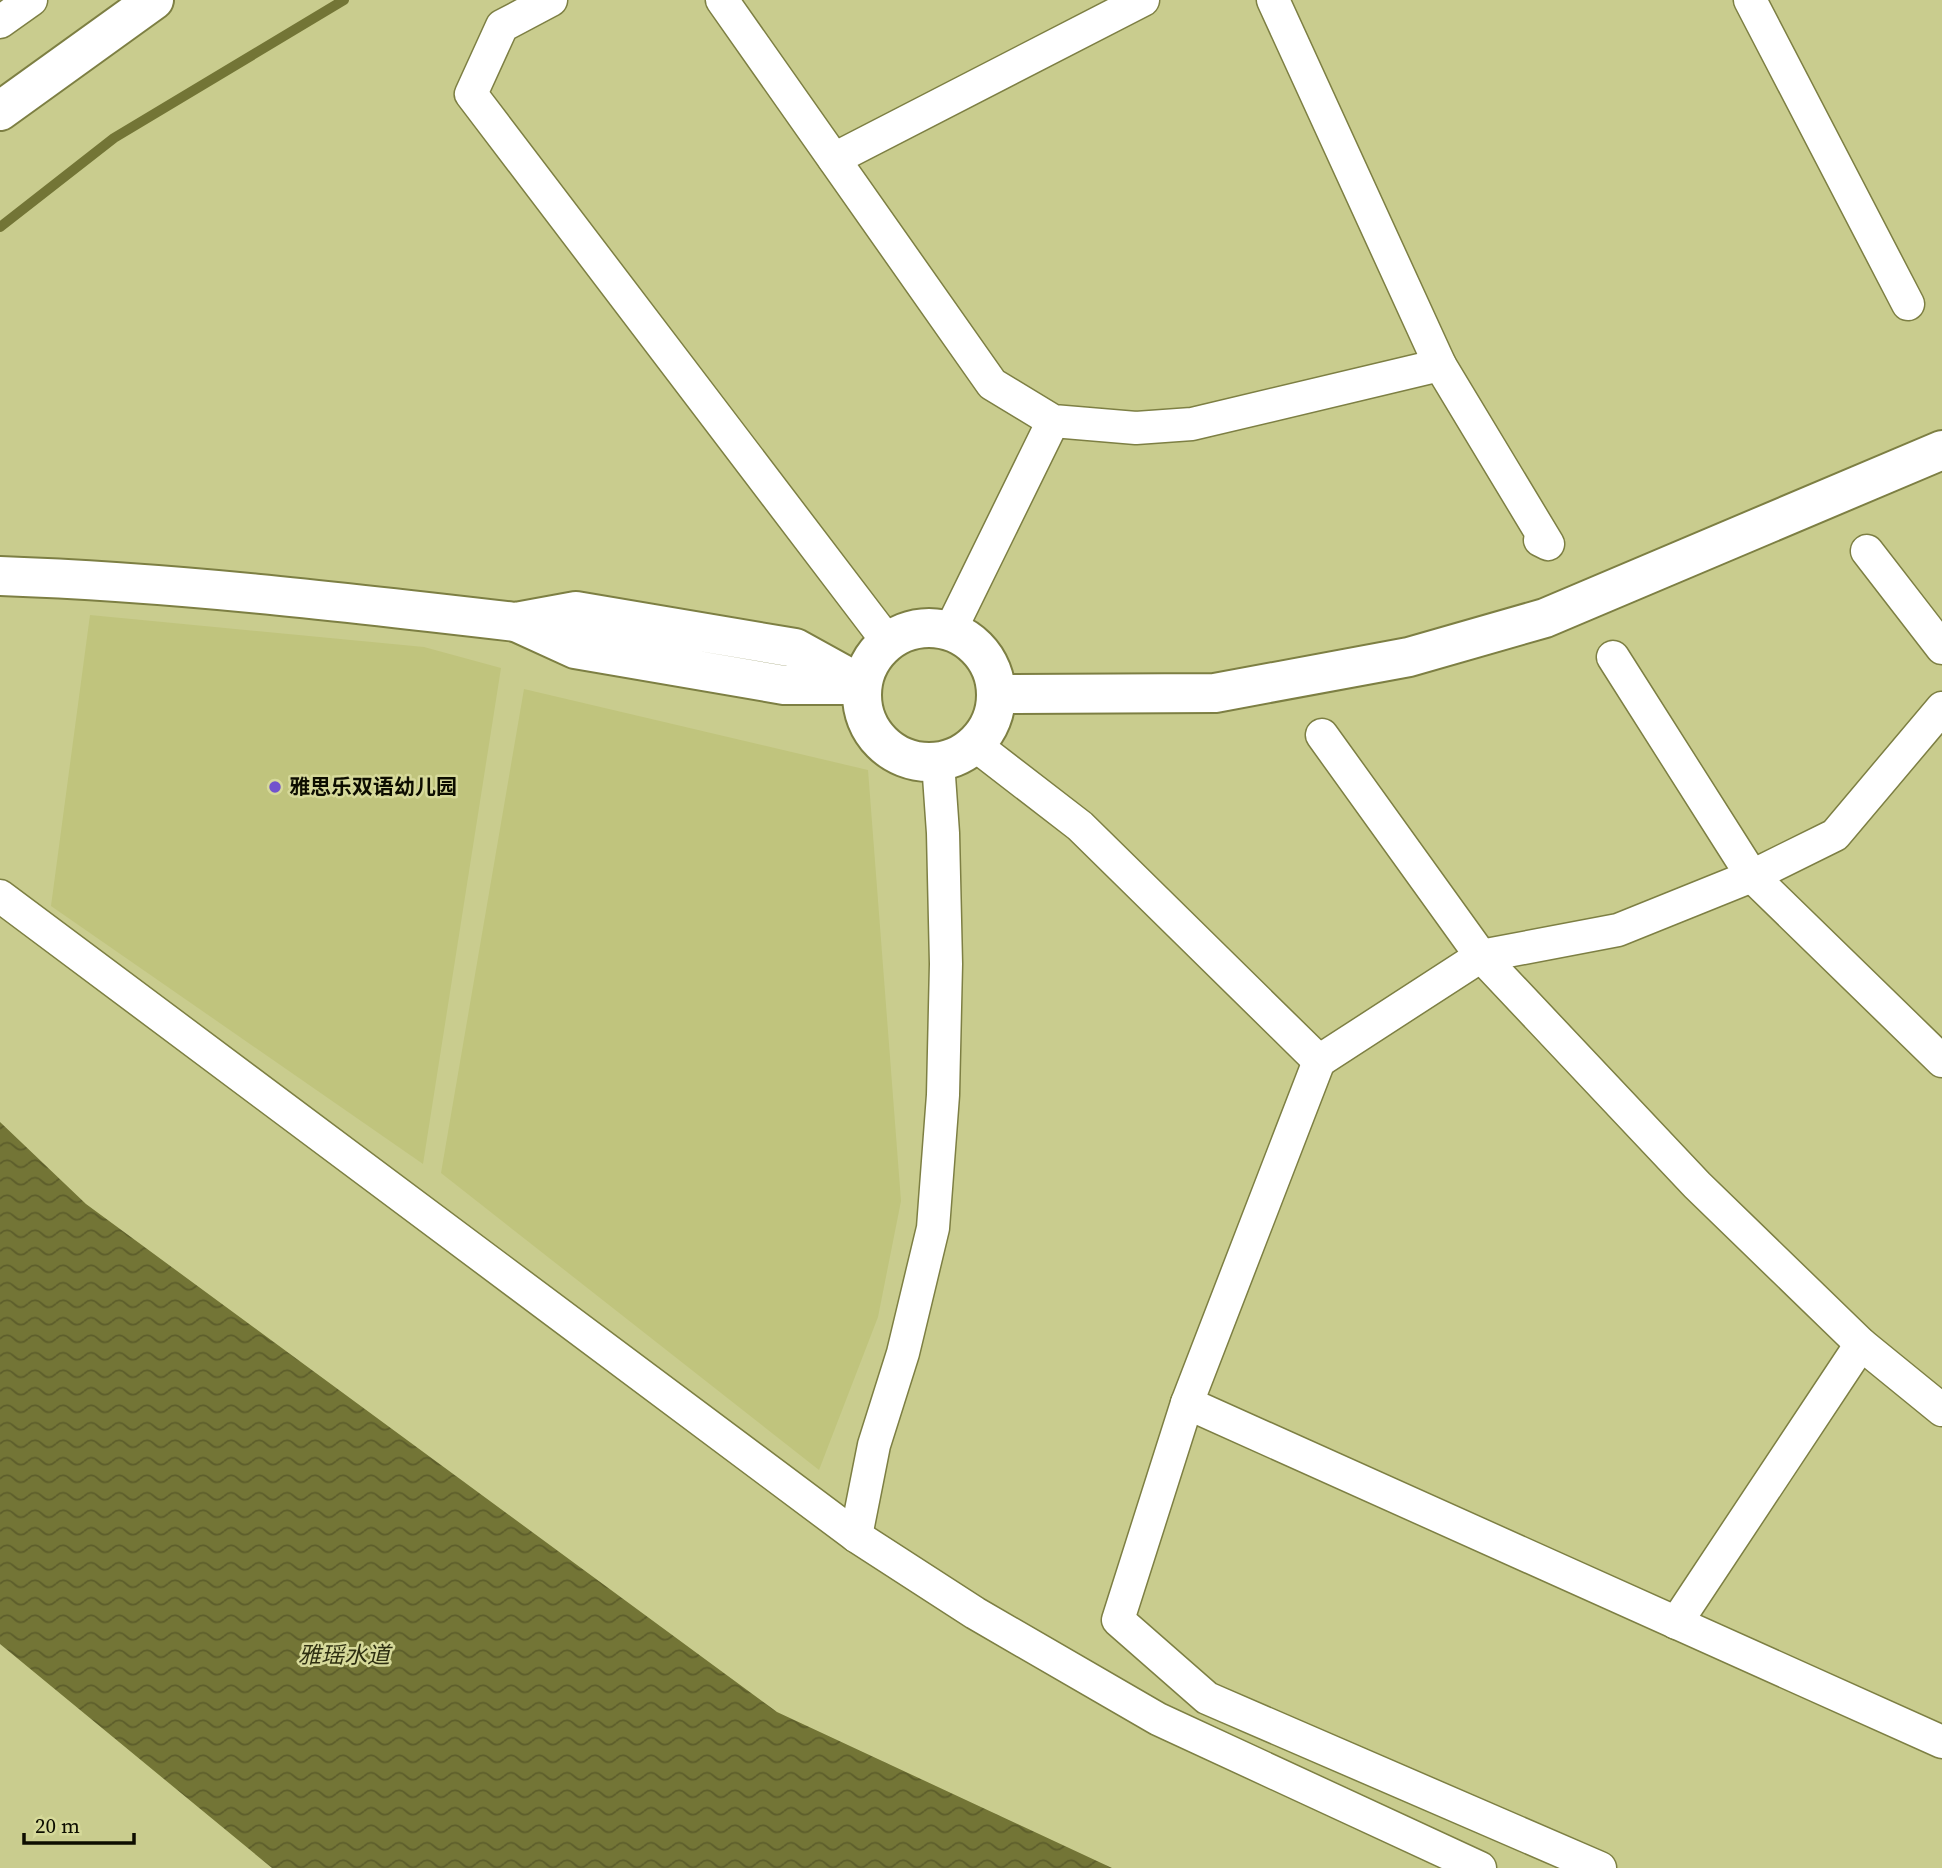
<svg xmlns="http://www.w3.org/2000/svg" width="1942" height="1868" font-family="'Source Serif 4','Noto Sans SC',serif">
  <defs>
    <pattern id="water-waves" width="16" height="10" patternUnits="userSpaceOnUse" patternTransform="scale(1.75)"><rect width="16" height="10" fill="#737536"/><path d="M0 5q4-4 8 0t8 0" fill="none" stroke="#5d5e2b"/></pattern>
  </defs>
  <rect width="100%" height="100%" fill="#c9cc8e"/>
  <g fill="#c0c47d">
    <polygon points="90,615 424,647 501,668 423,1164 51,906"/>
    <polygon points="524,689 868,770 901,1201 878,1317 819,1470 441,1173"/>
  </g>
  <polygon fill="url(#water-waves)" points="0,1122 86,1204 777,1712 1112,1868 272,1868 0,1644"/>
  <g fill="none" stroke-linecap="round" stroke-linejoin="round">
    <polyline stroke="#737536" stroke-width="10" points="0,227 114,138 344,0"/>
    <defs>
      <g id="street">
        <polyline points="551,0 502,26 471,94 888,642"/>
        <polyline points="722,0 992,384 1053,421 1136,428 1192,424 1440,365 1548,544 1540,540"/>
        <polyline points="1273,0 1440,365"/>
        <polyline points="1750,0 1908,304"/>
        <polyline points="0,22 31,0"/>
        <polyline points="834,159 1143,0"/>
        <polyline points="1867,551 1942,648"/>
        <polyline points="950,631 1053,421"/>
        <polyline points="1613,657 1752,876 1942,1061"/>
        <polyline points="1322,735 1481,956 1697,1185 1861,1344 1942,1410"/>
        <polyline points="975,745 1080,826 1319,1061 1481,956 1618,930 1752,876 1835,835 1942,708"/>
        <polyline points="0,896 856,1536 975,1613 1158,1719 1480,1868"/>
        <polyline points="1319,1061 1187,1403 1942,1742"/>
        <polyline points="1187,1403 1118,1620 1207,1698 1600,1868"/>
        <polyline points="856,1536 874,1445 903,1353 933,1228 943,1095 946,964 943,833 938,762"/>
        <polyline points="1676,1623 1861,1344"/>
      </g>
      <g id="secondary">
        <polyline points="0,111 154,0"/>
        <path d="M0,576C173,582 344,602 516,622"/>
        <polygon points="576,611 795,648 862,685 784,685 575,649 516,622"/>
        <circle cx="929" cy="695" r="67"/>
        <polyline points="996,694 1215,693 1409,657 1545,618 1942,450"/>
      </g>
    </defs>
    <use href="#street" stroke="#7d7f43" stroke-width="35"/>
    <use href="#secondary" stroke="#7d7f43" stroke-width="42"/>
    <use href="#street" stroke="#fff" stroke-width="32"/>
    <use href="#secondary" stroke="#fff" stroke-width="38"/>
  </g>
  <circle fill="#7153cd" stroke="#d6d99a" stroke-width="2.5" cx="275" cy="787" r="7"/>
  <g text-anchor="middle" stroke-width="5" stroke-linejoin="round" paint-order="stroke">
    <g font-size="21" font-weight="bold" fill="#0d0d00" stroke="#d6d99a" text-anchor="start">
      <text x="289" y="794">雅思乐双语幼儿园</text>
    </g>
    <g font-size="23" font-style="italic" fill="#2e2f11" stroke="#d6d99a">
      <text x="344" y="1663">雅瑶水道</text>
    </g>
  </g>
  <path d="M24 1833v10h110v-10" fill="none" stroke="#0d0d00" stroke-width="3.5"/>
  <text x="35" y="1833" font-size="21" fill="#0d0d00" stroke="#d6d99a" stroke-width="5" paint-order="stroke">20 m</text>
</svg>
